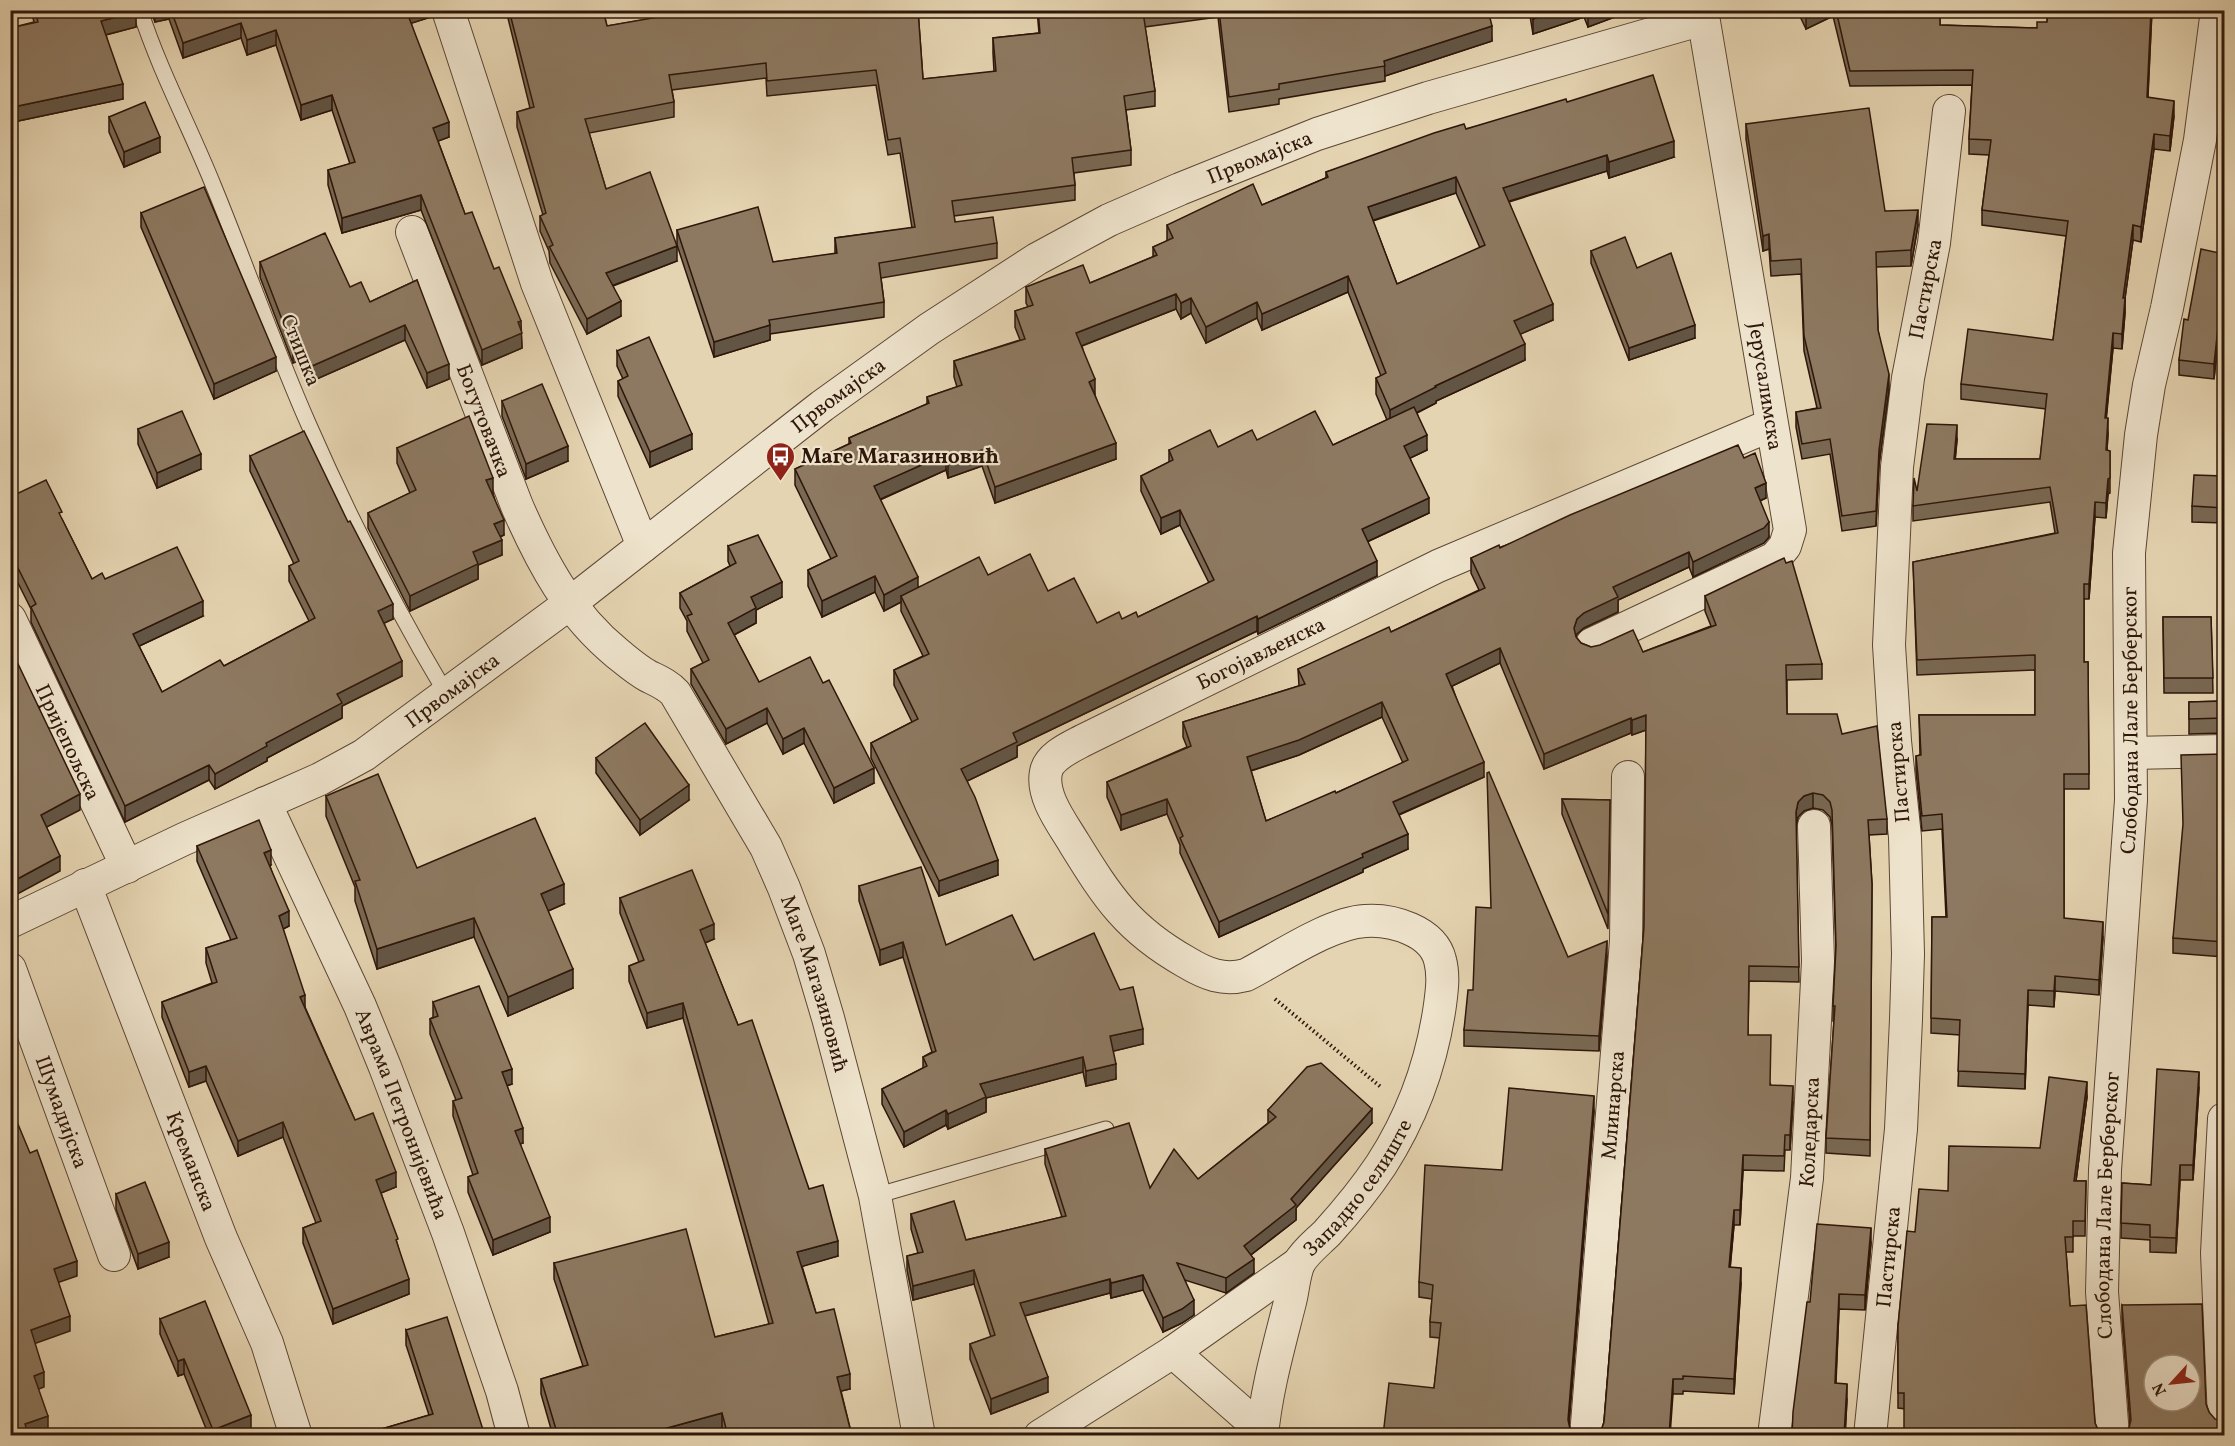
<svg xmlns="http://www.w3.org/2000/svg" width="2235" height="1446" font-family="Vollkorn,serif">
  <rect width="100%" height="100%" fill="#e5d4b1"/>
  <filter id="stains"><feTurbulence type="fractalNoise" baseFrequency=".00333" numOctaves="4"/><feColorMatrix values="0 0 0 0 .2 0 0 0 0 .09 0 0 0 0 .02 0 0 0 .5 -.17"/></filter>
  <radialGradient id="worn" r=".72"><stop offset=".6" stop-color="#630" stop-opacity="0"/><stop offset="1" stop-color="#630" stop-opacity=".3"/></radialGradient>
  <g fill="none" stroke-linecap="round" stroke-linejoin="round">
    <defs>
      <g id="lane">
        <path d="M140,10C160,72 190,127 214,187C246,265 274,346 308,423C349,517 395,608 447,695"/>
        <polyline points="875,1196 1106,1129"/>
      </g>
      <g id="street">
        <polyline points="448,10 537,283 643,546"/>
        <path id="s1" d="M412,232L517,506C542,563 569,614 618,654C628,662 637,670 648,676C658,681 668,685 675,693L766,847L784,888L809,954L828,1018L875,1196L919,1436"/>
        <path id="s2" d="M10,619L127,867"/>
        <polyline points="1592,644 1775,558 1785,546 1790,530 1702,10"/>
        <polyline points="2131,753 2224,751"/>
        <path id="s3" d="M265,803L360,1006L385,1067L448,1233L502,1391L514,1436"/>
        <path id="s4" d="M85,885L221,1238L267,1343L296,1436"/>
        <path id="s5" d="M10,922L184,839L320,779L364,755L569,604L822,406L929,329L1037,259L1109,220L1180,189L1317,134L1428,98L1703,19"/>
        <path id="s6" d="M10,969L114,1255"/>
        <polyline points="2224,1119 2217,1253 2224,1418"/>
        <polyline points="1173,1352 1262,1430"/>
        <polyline points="1040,1436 1173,1352 1299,1263"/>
        <path id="s7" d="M1262,1436C1266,1391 1279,1346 1290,1302C1293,1291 1294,1274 1299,1263C1305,1252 1318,1242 1327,1233C1346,1212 1365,1189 1381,1165C1412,1117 1432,1062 1440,1005C1442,990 1444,975 1440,960C1433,931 1392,919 1365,921C1329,923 1279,958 1246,975C1223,981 1206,974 1186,962C1128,929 1108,898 1074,843C1062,823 1041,796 1046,772C1049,756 1071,747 1084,740L1438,566L1771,425"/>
        <path id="s8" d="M1586,1436L1626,941L1628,777"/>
        <path id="s9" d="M1774,1436L1807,1178L1818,961L1814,826"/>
        <path id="s10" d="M1870,1436L1901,1129L1906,1019L1908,954L1905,837L1895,741L1889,645L1897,467L1908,378L1934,243L1949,111"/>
        <path id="s11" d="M2113,1436L2102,1292L2105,1170L2131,800L2129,553L2141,435L2149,385L2167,308L2200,140L2217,10"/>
      </g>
    </defs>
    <use href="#lane" stroke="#5c4634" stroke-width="17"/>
    <use href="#street" stroke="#5c4634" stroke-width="34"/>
    <polyline stroke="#2e160a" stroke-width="4" stroke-dasharray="1.5 3" stroke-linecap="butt" points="1275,999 1382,1088"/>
    <use href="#lane" stroke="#eee3cc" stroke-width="15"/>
    <use href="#street" stroke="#eee3cc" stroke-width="32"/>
  </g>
  <g fill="#796853" stroke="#2e160a" stroke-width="1.5" fill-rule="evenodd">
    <polygon points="31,10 135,10 136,27 106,35 123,99 13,122 10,109 10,28 34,22"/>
    <polygon points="150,10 431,10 431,17 411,23 449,137 438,141 465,214 494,269 521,331 522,348 482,365 421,210 342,233 328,185 328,170 350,164 332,110 301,120 276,45 247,55 241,38 183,58 169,19 155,22"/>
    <polygon points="506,10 603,10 607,26 691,12 691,10 918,10 923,79 994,72 993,53 993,38 1039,33 1037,10 1488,10 1492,41 1385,76 1385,81 1279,99 1279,104 1229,112 1218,17 1145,27 1155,91 1155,106 1126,110 1131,150 1131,165 1074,173 1075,185 1075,200 954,216 955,222 997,243 997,258 881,278 884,302 884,317 770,334 770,340 714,357 677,245 677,230 773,262 835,254 835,238 912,228 900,153 888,155 876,85 767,96 766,78 672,90 674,102 674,117 589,133 606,189 677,261 613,286 621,316 587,334 550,263 549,251 540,231 540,216 543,215 517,127 517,112 530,108"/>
    <polygon points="1529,10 1631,10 1631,11 1588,27 1584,17 1533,34"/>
    <polygon points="1797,10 1940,10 1940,25 2037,28 2047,22 2048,10 2152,10 2148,97 2174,116 2170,151 2154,149 2141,242 2133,240 2125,298 2125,313 2122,349 2113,348 2106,418 2108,434 2107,450 2110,451 2110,493 2108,494 2106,518 2095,517 2089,599 2084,599 2084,662 2088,662 2089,789 2064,789 2064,918 2103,937 2099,995 2055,991 2054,1007 2028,1005 2025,1089 1958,1086 1960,1035 1931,1033 1932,917 1946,917 1942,829 1922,831 1916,771 1916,756 1920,755 1919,715 2035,715 2035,670 1917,675 1913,562 2055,533 2050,502 1913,521 1913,506 1917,491 1957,440 1955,459 2040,459 2046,409 1961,399 1961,384 2053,340 2066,236 1982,225 1982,210 1989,155 1969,154 1969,139 1972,85 1850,86 1833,16 1806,29"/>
    <path d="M1567,102L1674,157L1609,178L1607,171L1509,202L1553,320L1520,334L1525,360L1436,401V403L1417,413L1427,450L1410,458L1429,513L1367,542L1377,576L1258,634L1257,631L1017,746V757L967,781L998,875L939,896L871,758V743L912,722L894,685V670L923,656L901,611V602L884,611L875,592L822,617L808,586V570L831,559L795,485V469L849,444V438L927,404V397L957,387L954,377V361L1020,340L1015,327V311L1028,307L1026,303V287L1090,283L1153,257V247L1167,241V225L1262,205L1326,178V172L1466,129ZM1456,193L1480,248L1397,284L1373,221ZM1348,292L1381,376L1376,378V394L1387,420L1333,445L1257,440L1218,447L1169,450V462L1141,476V491L1161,534L1180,525L1209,583L1138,617L1122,619L1097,623L1048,591L988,575L918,587L880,500L946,470L948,478L982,466L995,503L1116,459L1095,395L1082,346L1176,309L1181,319L1191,313L1206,343L1257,318L1262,330Z"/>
    <polygon points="109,117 160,152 124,167 109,132"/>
    <polygon points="1746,124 1885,211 1918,225 1911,266 1876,267 1878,330 1889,389 1879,465 1876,526 1842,531 1830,454 1802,459 1796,427 1796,412 1817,408 1804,351 1801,274 1771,276 1769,249 1763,251 1746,139"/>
    <polygon points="141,213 276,371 214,399 141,227"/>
    <polygon points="1591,251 1637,268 1695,338 1629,360 1591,263"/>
    <polygon points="2224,254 2224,344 2218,342 2214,379 2179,375 2179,360 2188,320"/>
    <polygon points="260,262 350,287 370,302 417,280 449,379 427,388 405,340 312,381 303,359 293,363 260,277"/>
    <polygon points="617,351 692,449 650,467 618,396 618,381 623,379 617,366"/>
    <polygon points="502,401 568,461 526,479 502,416"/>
    <polygon points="138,429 201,469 157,488 138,444"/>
    <polygon points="397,448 493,493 504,535 500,537 502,555 478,565 478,579 410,611 368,528 368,513 410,493 397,463"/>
    <polygon points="250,456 393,619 384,623 402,676 342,706 342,718 267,758 267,761 215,789 209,780 125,822 31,622 31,609 10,567 10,497 62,519 92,579 105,579 203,616 139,646 162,692 224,666 309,621 289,581 289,566 294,564 250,471"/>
    <path d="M1744,458L1766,498L1760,501L1769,537L1764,543L1693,577L1689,567L1618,600V612L1584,628L1577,634L1576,637L1581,643L1591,647L1643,652L1711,626L1705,611V596L1822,664V679L1787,680V714L1842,734L1887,819V834L1869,835L1872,884L1870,1156L1826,1153V1138L1834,1021H1833V1006L1836,951L1832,825L1830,817L1823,810L1813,808L1804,811L1798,817L1796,826L1799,982L1749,981L1748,1035L1771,1085L1793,1102L1790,1150H1785L1784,1171L1743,1170L1740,1225H1734L1730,1267L1741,1283L1734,1394L1683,1391V1394H1673L1601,1431L1604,1422L1644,927L1646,730L1632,735L1631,733L1544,769L1500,663L1452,686L1484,777L1399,815L1408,849L1363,869V872L1219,937L1180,853V845L1167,814L1121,830L1107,797V782L1187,747L1183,737V722L1299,686L1298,669L1391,632L1479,590L1471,573V558ZM1382,717L1403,763L1336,793L1266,821L1251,771L1299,755Z"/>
    <polygon points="2224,476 2224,523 2192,522 2192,506"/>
    <polygon points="728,546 782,597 756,610 756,623 734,635 759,682 874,783 834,803 804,743 783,754 767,723 726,744 691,684 691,669 703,663 687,631 687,621 680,608 680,593 730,566 728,561"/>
    <polygon points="2163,617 2211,617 2213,693 2164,693"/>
    <polygon points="2224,701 2224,733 2189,734 2189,702"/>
    <polygon points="2224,754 2224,957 2173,953 2173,938"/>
    <polygon points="596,758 689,800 640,835 596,773"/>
    <polygon points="326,796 417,868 564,904 548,911 573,988 508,1016 474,937 377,969 355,901 355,887 326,816"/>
    <polygon points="1562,799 1610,800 1608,929 1562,814"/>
    <polygon points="197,846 271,865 270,866 289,926 283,929 305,1007 355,1120 396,1187 381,1193 398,1246 409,1294 333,1324 303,1243 303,1228 316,1223 283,1137 238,1156 206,1081 189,1087 162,1017 162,1002 212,983 206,963 206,948 231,940 197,861"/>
    <polygon points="859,886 946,945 1034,960 1143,1044 1113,1051 1116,1079 1086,1086 1083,1072 986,1098 986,1112 948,1129 946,1125 904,1147 882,1104 882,1089 923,1068 923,1057 932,1052 903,957 880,965 859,901"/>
    <polygon points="620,898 714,939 705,943 738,1025 838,1256 802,1266 816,1313 850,1389 841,1391 852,1436 724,1436 722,1428 693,1436 553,1436 541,1394 541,1379 583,1366 554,1279 554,1263 715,1337 769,1324 683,1018 647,1028 629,981 629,966 639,962 620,913"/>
    <polygon points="1607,956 1599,1051 1464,1046 1464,1030 1473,990 1568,957"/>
    <polygon points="433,1002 512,1084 507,1086 523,1143 520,1144 550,1232 493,1255 468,1192 468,1177 473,1175 453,1116 453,1101 456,1100 430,1034 430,1019 433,1017"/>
    <polygon points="2199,1087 2193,1180 2180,1180 2176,1253 2150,1252 2150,1240 2121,1238 2122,1183 2151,1185"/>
    <polygon points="2087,1097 2076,1181 2086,1181 2085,1236 2073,1236 2073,1252 2066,1252 2070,1306 2095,1423 2099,1432 1898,1408 1898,1326 1915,1232 1948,1191 2040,1148"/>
    <polygon points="1268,1110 1372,1123 1296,1208 1296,1220 1251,1255 1254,1273 1226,1293 1185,1280 1194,1315 1182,1323 1163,1332 1143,1290 1111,1298 1110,1293 1025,1316 1048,1392 991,1414 970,1359 970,1344 991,1337 974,1284 913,1300 907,1270 907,1256 918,1253 911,1229 911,1214 966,1240 1062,1217 1045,1164 1045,1149 1150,1188 1198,1179 1268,1123"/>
    <polygon points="1594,1111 1569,1424 1570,1429 1434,1388 1440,1338 1430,1337 1430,1322 1432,1299 1419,1297 1419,1282 1502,1170"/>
    <polygon points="116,1194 169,1257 138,1269 116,1209"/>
    <polygon points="1871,1243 1865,1310 1839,1309 1836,1383 1847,1399 1845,1436 1810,1302"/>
    <polygon points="2122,1305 2206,1404 2209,1412 2129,1428 2130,1425 2122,1320"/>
    <polygon points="160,1319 251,1430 238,1436 209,1436 184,1374 178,1376 160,1334"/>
    <polygon points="406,1330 485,1436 378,1436 378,1430 429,1415 406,1345"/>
  </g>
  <g fill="#635544" stroke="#2e160a" stroke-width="1.5">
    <polygon points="155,10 169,10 169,19 155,22"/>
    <polygon points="406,10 431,10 431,17 406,25"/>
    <polygon points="1558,10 1584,10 1584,17 1533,34 1533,19"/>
    <polygon points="1591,10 1631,10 1631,11 1588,27 1588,12"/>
    <polygon points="1814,10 1833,10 1833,16 1806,29 1806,14"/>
    <polygon points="2151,10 2152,10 2147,112 2147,97"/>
    <polygon points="136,12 136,27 101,36 101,21"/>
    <polygon points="241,23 241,38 183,58 183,43"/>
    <polygon points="1492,26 1492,41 1385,76 1384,61"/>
    <polygon points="276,30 276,45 247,55 247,40"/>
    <polygon points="123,84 123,99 13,122 13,107"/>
    <polygon points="332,95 332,110 301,120 301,105"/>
    <polygon points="2174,101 2174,116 2170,151 2170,136"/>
    <polygon points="449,122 449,137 433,143 433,128"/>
    <polygon points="2154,134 2154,149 2141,242 2141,227"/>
    <polygon points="160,137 160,152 124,167 124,152"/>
    <polygon points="1674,141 1674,157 1609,178 1609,162"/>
    <polygon points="1607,155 1607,171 1503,203 1503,188"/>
    <polygon points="1456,177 1456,193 1368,222 1368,207"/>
    <polygon points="421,195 421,210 342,233 342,218"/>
    <polygon points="1918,210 1918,225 1911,266 1911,250"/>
    <polygon points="2133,225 2133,240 2123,313 2123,298"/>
    <polygon points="1769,234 1769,249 1763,251 1763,236"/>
    <polygon points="677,246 677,261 606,288 606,273"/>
    <polygon points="1348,276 1348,292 1262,330 1262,314"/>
    <polygon points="1176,294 1176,309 1076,348 1076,333"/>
    <polygon points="1191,298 1191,313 1181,319 1181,303"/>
    <polygon points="2125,298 2125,313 2122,349 2122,334"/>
    <polygon points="621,301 621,316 587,334 587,319"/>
    <polygon points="1257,302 1257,318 1206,343 1206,327"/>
    <polygon points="1553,304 1553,320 1514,337 1514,321"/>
    <polygon points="521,321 522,348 482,365 482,350 518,322"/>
    <polygon points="405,325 405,340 312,381 312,366"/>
    <polygon points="770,325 770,340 714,357 714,342"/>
    <polygon points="1695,325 1695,338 1629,360 1629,348"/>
    <polygon points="2218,327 2218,342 2214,379 2214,364"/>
    <polygon points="2113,333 2113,348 2105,433 2105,418"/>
    <polygon points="303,344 303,359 293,363 293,348"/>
    <polygon points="1525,344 1525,360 1436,401 1436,403 1390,426 1390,410 1435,386"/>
    <polygon points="276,357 276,371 214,399 214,384"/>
    <polygon points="449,364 449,379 427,388 427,373"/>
    <polygon points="1889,374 1889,389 1879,465 1876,526 1879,450"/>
    <polygon points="1095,379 1095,395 1089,382"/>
    <polygon points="2108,418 2108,434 2106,465 2106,450"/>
    <polygon points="1957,425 1957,440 1954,474 1954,459"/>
    <polygon points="692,434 692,449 650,467 650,452"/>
    <polygon points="1427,435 1427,450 1404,461 1404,446"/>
    <polygon points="1116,443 1116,459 995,503 995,487"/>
    <polygon points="568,446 568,461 526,479 526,464"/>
    <polygon points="982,450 982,466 948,478 948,462"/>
    <polygon points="201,454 201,469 157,488 157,473"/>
    <polygon points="946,454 946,470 874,502 874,486"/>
    <polygon points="493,478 493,493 486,495 486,480"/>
    <polygon points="2108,479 2108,494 2106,518 2106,503"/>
    <polygon points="1766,483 1766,498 1755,503 1755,488"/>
    <polygon points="1429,498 1429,513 1362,544 1362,529"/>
    <polygon points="2095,502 2095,517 2089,599 2089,584"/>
    <polygon points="1180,510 1180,525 1161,534 1161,518"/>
    <polygon points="504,520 504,535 494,539 494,524"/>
    <polygon points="1769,522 1769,537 1764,543 1693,577 1693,562"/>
    <polygon points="502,540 502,555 478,565 478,579 410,611 410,596 473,552"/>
    <polygon points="1689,552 1689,567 1618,600 1618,612 1584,628 1577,634 1574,643 1574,628 1577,619 1613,587"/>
    <polygon points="1377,561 1377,576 1258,634 1258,619"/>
    <polygon points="875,576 875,592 822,617 822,601"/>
    <polygon points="918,577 918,593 901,596 901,602 884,611 884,595"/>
    <polygon points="782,582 782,597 756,610 756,623 728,638 728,623 751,597"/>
    <polygon points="203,601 203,616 133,649 133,634"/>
    <polygon points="393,604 393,619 378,626 378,611"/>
    <polygon points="1257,616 1257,631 1017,746 1017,757 961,784 961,769 1013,733"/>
    <polygon points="1500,648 1500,663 1446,689 1446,674"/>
    <polygon points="402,661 402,676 342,706 342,718 267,758 267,761 215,789 215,774 266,743 337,694"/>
    <polygon points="1382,702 1382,717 1299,755 1247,772 1247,757"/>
    <polygon points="767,708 767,723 726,744 726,729"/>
    <polygon points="1646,715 1646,730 1632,735 1632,720"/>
    <polygon points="1631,718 1631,733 1544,769 1544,754"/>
    <polygon points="804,728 804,743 783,754 783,739"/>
    <polygon points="1484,762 1484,777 1393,817 1393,802"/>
    <polygon points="209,765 209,780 125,822 125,806"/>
    <polygon points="874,768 874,783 834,803 834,788"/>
    <polygon points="689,785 689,800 640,835 640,820"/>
    <polygon points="1813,793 1813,808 1804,811 1798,817 1796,827 1796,812 1798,802 1804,796"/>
    <polygon points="80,794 80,810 41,830 41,815"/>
    <polygon points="1167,799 1167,814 1121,830 1121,815"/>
    <polygon points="1408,834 1408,849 1363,869 1363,872 1219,937 1219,922 1362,854"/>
    <polygon points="271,850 271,865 264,868 264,853"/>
    <polygon points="60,856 60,871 10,898 10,883"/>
    <polygon points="998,860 998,875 939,896 939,881"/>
    <polygon points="564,884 564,904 541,914 541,894"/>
    <polygon points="289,911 289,926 279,931 279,916"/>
    <polygon points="474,918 474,937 377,969 377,949"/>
    <polygon points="2103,922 2103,937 2099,995 2099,980"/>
    <polygon points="714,924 714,939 700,945 700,930"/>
    <polygon points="1607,941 1607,956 1599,1051 1599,1036"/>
    <polygon points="903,942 903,957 880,965 880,950"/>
    <polygon points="573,969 573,988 508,1016 508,997"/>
    <polygon points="2055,976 2055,991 2054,1007 2054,991"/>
    <polygon points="2028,990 2028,1005 2025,1089 2025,1074"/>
    <polygon points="305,995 305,1010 300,997"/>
    <polygon points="683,1003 683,1018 647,1028 647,1013"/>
    <polygon points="1143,1029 1143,1044 1110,1052 1110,1036"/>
    <polygon points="1083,1057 1083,1072 986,1098 986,1112 948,1129 948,1114 980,1084"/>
    <polygon points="1116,1064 1116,1079 1086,1086 1086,1071"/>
    <polygon points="206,1066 206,1081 189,1087 189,1072"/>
    <polygon points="512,1069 512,1084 502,1087 502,1072"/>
    <polygon points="2199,1072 2199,1087 2193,1180 2193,1165"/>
    <polygon points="2087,1082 2087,1097 2074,1196 2074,1181"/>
    <polygon points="1793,1086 1793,1102 1790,1150 1790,1135"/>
    <polygon points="1594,1096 1594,1111 1568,1435 1568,1420"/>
    <polygon points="1372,1109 1372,1123 1296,1208 1296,1220 1244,1260 1244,1246 1291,1199"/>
    <polygon points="946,1110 946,1125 904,1147 904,1132"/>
    <polygon points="283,1122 283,1137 238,1156 238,1141"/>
    <polygon points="523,1128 523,1143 515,1146 515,1131"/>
    <polygon points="1743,1155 1743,1170 1740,1225 1740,1210"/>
    <polygon points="2180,1165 2180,1180 2176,1253 2176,1238"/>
    <polygon points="396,1172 396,1187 376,1195 376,1180"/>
    <polygon points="1734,1210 1734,1225 1729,1282 1729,1267"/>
    <polygon points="550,1217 550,1232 493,1255 493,1240"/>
    <polygon points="1871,1228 1871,1243 1865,1310 1865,1295"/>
    <polygon points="838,1241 838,1256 797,1268 797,1252"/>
    <polygon points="169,1242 169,1257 138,1269 138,1254"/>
    <polygon points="1254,1259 1254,1273 1226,1293 1226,1278"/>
    <polygon points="77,1261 77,1276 54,1284 54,1269"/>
    <polygon points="1741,1268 1741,1283 1734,1394 1734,1379"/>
    <polygon points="974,1270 974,1284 913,1300 913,1286"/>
    <polygon points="1143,1275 1143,1290 1111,1298 1111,1283"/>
    <polygon points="409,1279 409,1294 333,1324 333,1309"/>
    <polygon points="1110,1279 1110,1293 1020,1317 1020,1303"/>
    <polygon points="1839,1294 1839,1309 1835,1398 1835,1383"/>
    <polygon points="1194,1300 1194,1315 1182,1323 1163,1332 1163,1318"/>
    <polygon points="70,1316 70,1331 31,1345 31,1330"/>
    <polygon points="184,1359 184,1374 178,1376 178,1361"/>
    <polygon points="44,1372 44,1387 34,1391 34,1376"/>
    <polygon points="850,1374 850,1389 837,1392 837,1377"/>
    <polygon points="1048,1377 1048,1392 991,1414 991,1399"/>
    <polygon points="1673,1379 1673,1394 1670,1436 1669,1436"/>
    <polygon points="1847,1384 1847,1399 1845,1436 1844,1436"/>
    <polygon points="722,1413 722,1428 693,1436 638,1436"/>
    <polygon points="251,1415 251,1430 238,1436 213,1436 213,1430"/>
    <polygon points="48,1416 48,1431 35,1436 25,1436 25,1424"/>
  </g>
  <g fill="#8d7961" stroke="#2e160a" stroke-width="1.5" fill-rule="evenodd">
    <polygon points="35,10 135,10 136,12 101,21 123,84 13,107 10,94 10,28 38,22"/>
    <polygon points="171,10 406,10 449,122 433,128 465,214 472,212 494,269 499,267 521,321 518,322 522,333 482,350 421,195 342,218 328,170 355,162 332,95 301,105 276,30 247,40 241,23 183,43"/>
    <polygon points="509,10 603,10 607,26 692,11 692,10 918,10 923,79 996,71 993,38 1040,33 1038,10 1155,10 1143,12 1155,91 1124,96 1131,150 1072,158 1075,185 952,201 955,222 993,217 997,243 879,263 884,302 769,320 770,325 714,342 677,230 758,207 773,262 837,253 835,238 915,227 900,138 888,140 876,70 767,81 766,63 669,75 674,102 585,119 606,189 650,172 677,246 606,273 621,301 587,319 550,248 549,247 553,245 540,216 546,213 517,112 534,107"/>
    <polygon points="1219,10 1488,10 1492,26 1384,61 1385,66 1279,84 1279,89 1229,97"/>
    <polygon points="1532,10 1558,10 1533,19"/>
    <polygon points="1805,10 1814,10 1806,14"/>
    <polygon points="1836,10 1940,10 1940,25 2037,28 2037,22 2047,22 2048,10 2151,10 2147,97 2174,101 2170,136 2154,134 2141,227 2133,225 2123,298 2125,298 2122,334 2113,333 2105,418 2108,418 2106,450 2110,451 2110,478 2108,479 2106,503 2095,502 2089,584 2084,584 2084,662 2088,662 2089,774 2064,774 2064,918 2103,922 2099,980 2055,976 2054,991 2028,990 2025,1074 1958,1071 1960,1020 1931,1018 1932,917 1947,917 1942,814 1922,816 1916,756 1921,755 1919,715 2035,715 2035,655 1917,660 1913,562 2058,533 2050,487 1913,506 1914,478 1917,491 1927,424 1957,425 1954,459 2040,459 2047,394 1961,384 1968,329 2053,340 2068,221 1982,210 1991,140 1969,139 1973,70 1850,71"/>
    <path d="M1653,75L1674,141L1609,162L1607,155L1503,188L1553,304L1514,321L1525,344L1435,386L1436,387L1390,410L1376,378L1386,373L1348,276L1262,314L1257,302L1206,327L1191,298L1181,303L1176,294L1076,333L1095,379L1089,382L1116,443L995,487L982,450L948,462L946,454L874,486L918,577L884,595L875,576L822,601L808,570L837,556L795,469L851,443L849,438L929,403L927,397L962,385L954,361L1025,339L1015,311L1033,305L1026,287L1083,265L1090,283L1157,255L1153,247L1173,238L1167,225L1253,184L1262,205L1328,177L1326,172L1434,133L1464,124L1466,129L1566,99L1567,102ZM1456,177L1485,245L1397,284L1368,207Z"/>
    <polygon points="145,102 160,137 124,152 109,117"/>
    <polygon points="1869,108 1885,211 1918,210 1911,250 1876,252 1878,330 1889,374 1879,450 1876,511 1842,516 1830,439 1802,444 1796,412 1821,408 1804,336 1801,259 1771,261 1769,234 1763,236 1746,124"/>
    <polygon points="204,187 276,357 214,384 141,213"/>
    <polygon points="325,233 350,287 361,282 370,302 417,280 449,364 427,373 405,325 312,366 303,344 293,348 260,262"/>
    <polygon points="1625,237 1637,268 1671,253 1695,325 1629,348 1591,251"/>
    <polygon points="2201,249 2224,254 2224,329 2218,327 2214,364 2179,360 2184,319 2188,320"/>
    <polygon points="649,337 692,434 650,452 618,381 628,376 617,351"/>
    <polygon points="542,384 568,446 526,464 502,401"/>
    <polygon points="1414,407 1427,435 1404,446 1429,498 1362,529 1377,561 1258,619 1257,616 1013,733 1017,742 961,769 975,797 998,860 939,881 871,743 918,719 894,670 929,654 901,596 979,557 988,575 1030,554 1048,591 1074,578 1097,623 1119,612 1122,619 1136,612 1138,617 1214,580 1180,510 1161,518 1141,476 1173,460 1169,450 1210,430 1218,447 1252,430 1257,440 1315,411 1333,445"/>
    <polygon points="182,411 201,454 157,473 138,429"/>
    <polygon points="469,416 493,478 486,480 504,520 494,524 502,540 473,552 478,564 410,596 368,513 416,490 397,448"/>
    <polygon points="304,431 348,522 350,521 393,604 378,611 402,661 337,694 342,703 266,743 267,746 215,774 209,765 125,806 31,607 36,604 10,552 10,538 15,536 10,527 10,497 46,480 62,512 59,513 92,579 102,573 105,579 177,547 203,601 133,634 162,692 220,660 224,666 315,618 289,566 299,561 250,456"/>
    <path d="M1738,445L1744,458L1755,453L1766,483L1755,488L1769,522L1764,528L1693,562L1689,552L1613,587L1618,597L1584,613L1577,619L1574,628L1576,637L1581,643L1591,647L1600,645L1633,630L1643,652L1716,625L1705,596L1784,558L1786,563L1792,561L1822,664L1786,665L1787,714H1837L1842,734L1877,726L1887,819L1868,820L1872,884L1870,1140L1826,1138L1835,1006H1833L1836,946L1832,810L1830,802L1823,795L1813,793L1804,796L1798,802L1796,812L1799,967L1749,966L1748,1035H1771L1770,1085L1793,1086L1790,1135H1785L1784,1156L1743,1155L1740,1210H1734L1729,1267L1741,1268L1734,1379L1683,1376V1379H1673L1669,1436H1596L1601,1431L1604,1422L1644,927L1646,715L1632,720L1631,718L1544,754L1500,648L1446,674L1484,762L1393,802L1408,834L1362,854L1363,857L1219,922L1180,838L1183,836L1167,799L1121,815L1107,782L1191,746L1183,722L1305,684L1298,669L1389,627L1391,632L1485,588L1471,558L1499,545L1500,548L1570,515ZM1382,702L1408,760L1336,793L1335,791L1266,821L1247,757L1299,740Z"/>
    <polygon points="2194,475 2224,476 2224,508 2192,506"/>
    <polygon points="758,535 782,582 751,597 756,608 728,623 759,682 810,657 823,683 829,680 874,768 834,788 804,728 783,739 767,708 726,729 691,669 709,660 687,616 692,614 680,593 736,563 728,546"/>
    <polygon points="2163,617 2211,617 2213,678 2164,678"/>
    <polygon points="10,647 80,794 41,815 60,856 10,883"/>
    <polygon points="2224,701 2224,718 2189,719 2189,702"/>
    <polygon points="645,723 689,785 640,820 596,758"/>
    <polygon points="2224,754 2224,942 2173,938 2183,824 2181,755"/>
    <polygon points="1489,772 1568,957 1607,941 1599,1036 1464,1030 1468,990 1473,990 1476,907 1491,908 1487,773"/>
    <polygon points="378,774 417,868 535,818 564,884 541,894 573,969 508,997 474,918 377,949 355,881 360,880 326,796"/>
    <polygon points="1562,799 1610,800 1608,914"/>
    <polygon points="259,820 271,850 264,853 289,911 279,916 305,995 300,997 355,1120 373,1113 396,1172 376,1180 398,1239 396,1240 409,1279 333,1309 303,1228 321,1221 283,1122 238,1141 206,1066 189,1072 162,1002 217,982 206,948 237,938 197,846"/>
    <polygon points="921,867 946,945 1012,915 1034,960 1094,933 1120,990 1133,987 1143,1029 1110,1036 1116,1064 1086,1071 1083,1057 980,1084 986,1097 948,1114 946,1110 904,1132 882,1089 927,1066 923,1057 936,1051 903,942 880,950 859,886"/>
    <polygon points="692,870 714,924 700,930 738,1025 752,1020 809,1189 823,1185 838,1241 797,1252 816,1313 834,1309 850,1374 837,1377 852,1436 728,1436 722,1413 638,1436 558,1436 541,1379 588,1365 554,1263 686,1229 715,1337 773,1323 683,1003 647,1013 629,966 644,960 620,898"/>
    <polygon points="479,986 512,1069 502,1072 523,1128 515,1131 550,1217 493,1240 468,1177 478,1173 453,1101 462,1098 430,1019 438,1016 433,1002"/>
    <polygon points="1321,1063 1372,1109 1291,1199 1296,1205 1244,1246 1254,1259 1226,1278 1177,1263 1194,1300 1182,1309 1163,1318 1143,1275 1111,1283 1110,1279 1020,1303 1048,1377 991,1399 970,1344 995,1335 974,1270 913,1286 907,1256 923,1252 911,1214 954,1201 966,1240 1066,1216 1045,1149 1129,1123 1150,1188 1174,1149 1198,1179 1276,1117 1268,1110 1307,1067"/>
    <polygon points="2157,1069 2199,1072 2193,1165 2180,1165 2176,1238 2150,1237 2150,1225 2121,1223 2122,1183 2151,1185"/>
    <polygon points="2049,1077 2087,1082 2074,1181 2086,1181 2085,1221 2073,1221 2073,1237 2065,1237 2070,1306 2086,1305 2095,1423 2099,1432 2103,1436 1904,1436 1904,1393 1898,1393 1898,1326 1907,1231 1915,1232 1919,1189 1948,1191 1949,1146 2040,1148"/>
    <polygon points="1509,1088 1594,1096 1568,1420 1570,1429 1576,1436 1383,1436 1389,1383 1434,1388 1441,1323 1430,1322 1433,1285 1419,1282 1425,1165 1502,1170"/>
    <polygon points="10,1105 30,1153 37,1150 77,1261 54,1269 70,1316 31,1330 44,1372 34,1376 48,1416 25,1424 29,1436 10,1436"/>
    <polygon points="145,1182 169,1242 138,1254 116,1194"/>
    <polygon points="1817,1224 1871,1228 1865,1295 1839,1294 1835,1383 1847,1384 1844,1436 1792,1436 1793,1412 1807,1302 1810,1302"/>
    <polygon points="205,1301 251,1415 213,1430 184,1359 178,1361 160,1319"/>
    <path d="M2202,1304L2206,1404L2209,1412L2215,1419L2224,1421V1436H2123L2129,1428L2131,1420L2122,1305ZM2154,1365H2190V1401H2154Z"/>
    <polygon points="447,1317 485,1436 379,1436 378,1430 433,1414 406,1330"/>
  </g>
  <defs>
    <symbol id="bus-pin" viewBox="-11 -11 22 30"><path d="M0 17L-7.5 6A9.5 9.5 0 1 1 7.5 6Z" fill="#8f2418" stroke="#eee3cc"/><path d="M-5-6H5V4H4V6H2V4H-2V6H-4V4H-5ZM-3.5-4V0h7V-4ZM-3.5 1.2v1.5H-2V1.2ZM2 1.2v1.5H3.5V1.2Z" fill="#fff"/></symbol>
  </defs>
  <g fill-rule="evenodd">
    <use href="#bus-pin" x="764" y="440" width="33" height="45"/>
  </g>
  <g text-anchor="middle" stroke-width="4.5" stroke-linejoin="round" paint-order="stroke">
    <g font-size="21" fill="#2e160a" stroke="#eee3cc">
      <text dy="7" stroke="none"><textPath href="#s5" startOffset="1473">Првомајска</textPath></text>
      <text dy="7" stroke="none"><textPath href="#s10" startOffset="1152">Пастирска</textPath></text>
      <text transform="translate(301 350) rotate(68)" y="7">Стишка</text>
      <text transform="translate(1766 386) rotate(81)" y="7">Јерусалимска</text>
      <text dy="7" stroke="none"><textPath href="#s5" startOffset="987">Првомајска</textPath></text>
      <text dy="7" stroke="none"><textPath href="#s1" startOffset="202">Богутовачка</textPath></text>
      <text dy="7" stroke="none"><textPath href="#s7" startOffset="1300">Богојављенска</textPath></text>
      <text dy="7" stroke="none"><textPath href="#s5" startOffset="501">Првомајска</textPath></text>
      <text dy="7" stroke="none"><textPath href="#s11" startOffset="717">Слободана Лале Берберског</textPath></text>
      <text dy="7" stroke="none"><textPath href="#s2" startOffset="136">Пријепољска</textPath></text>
      <text transform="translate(1898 772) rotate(-95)" y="7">Пастирска</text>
      <text dy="7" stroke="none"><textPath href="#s1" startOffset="868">Маге Магазиновић</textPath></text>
      <text dy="7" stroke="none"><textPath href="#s8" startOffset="332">Млинарска</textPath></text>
      <text dy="7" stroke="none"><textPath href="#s6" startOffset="152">Шумадијска</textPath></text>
      <text dy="7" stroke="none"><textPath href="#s3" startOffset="340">Аврама Петронијевића</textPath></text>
      <text dy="7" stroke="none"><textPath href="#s9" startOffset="306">Коледарска</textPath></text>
      <text dy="7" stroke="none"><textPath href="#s4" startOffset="296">Креманска</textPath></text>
      <text dy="7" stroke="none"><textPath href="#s7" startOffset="273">Западно селиште</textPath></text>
      <text dy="7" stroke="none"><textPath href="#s11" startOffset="231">Слободана Лале Берберског</textPath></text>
      <text dy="7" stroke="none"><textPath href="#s10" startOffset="180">Пастирска</textPath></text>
    </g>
    <g font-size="21" font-weight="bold" fill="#2e160a" stroke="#eee3cc" text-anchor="start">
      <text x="801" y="463">Маге Магазиновић</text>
    </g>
  </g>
  <rect width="2235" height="1446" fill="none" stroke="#e5d4b1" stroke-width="36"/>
  <rect x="12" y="12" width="2211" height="1422" fill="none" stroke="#2e160a" stroke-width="3"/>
  <rect x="18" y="18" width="2199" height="1410" fill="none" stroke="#2e160a" stroke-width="1.5"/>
  <g transform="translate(2172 1383) rotate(243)"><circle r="28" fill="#eee3cc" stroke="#a1917e" stroke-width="1.5"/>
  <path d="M0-4.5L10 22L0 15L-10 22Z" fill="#8f2418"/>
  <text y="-9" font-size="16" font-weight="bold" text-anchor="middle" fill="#2e160a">N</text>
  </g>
  <rect width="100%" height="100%" filter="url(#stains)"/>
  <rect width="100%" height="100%" fill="url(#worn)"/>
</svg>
